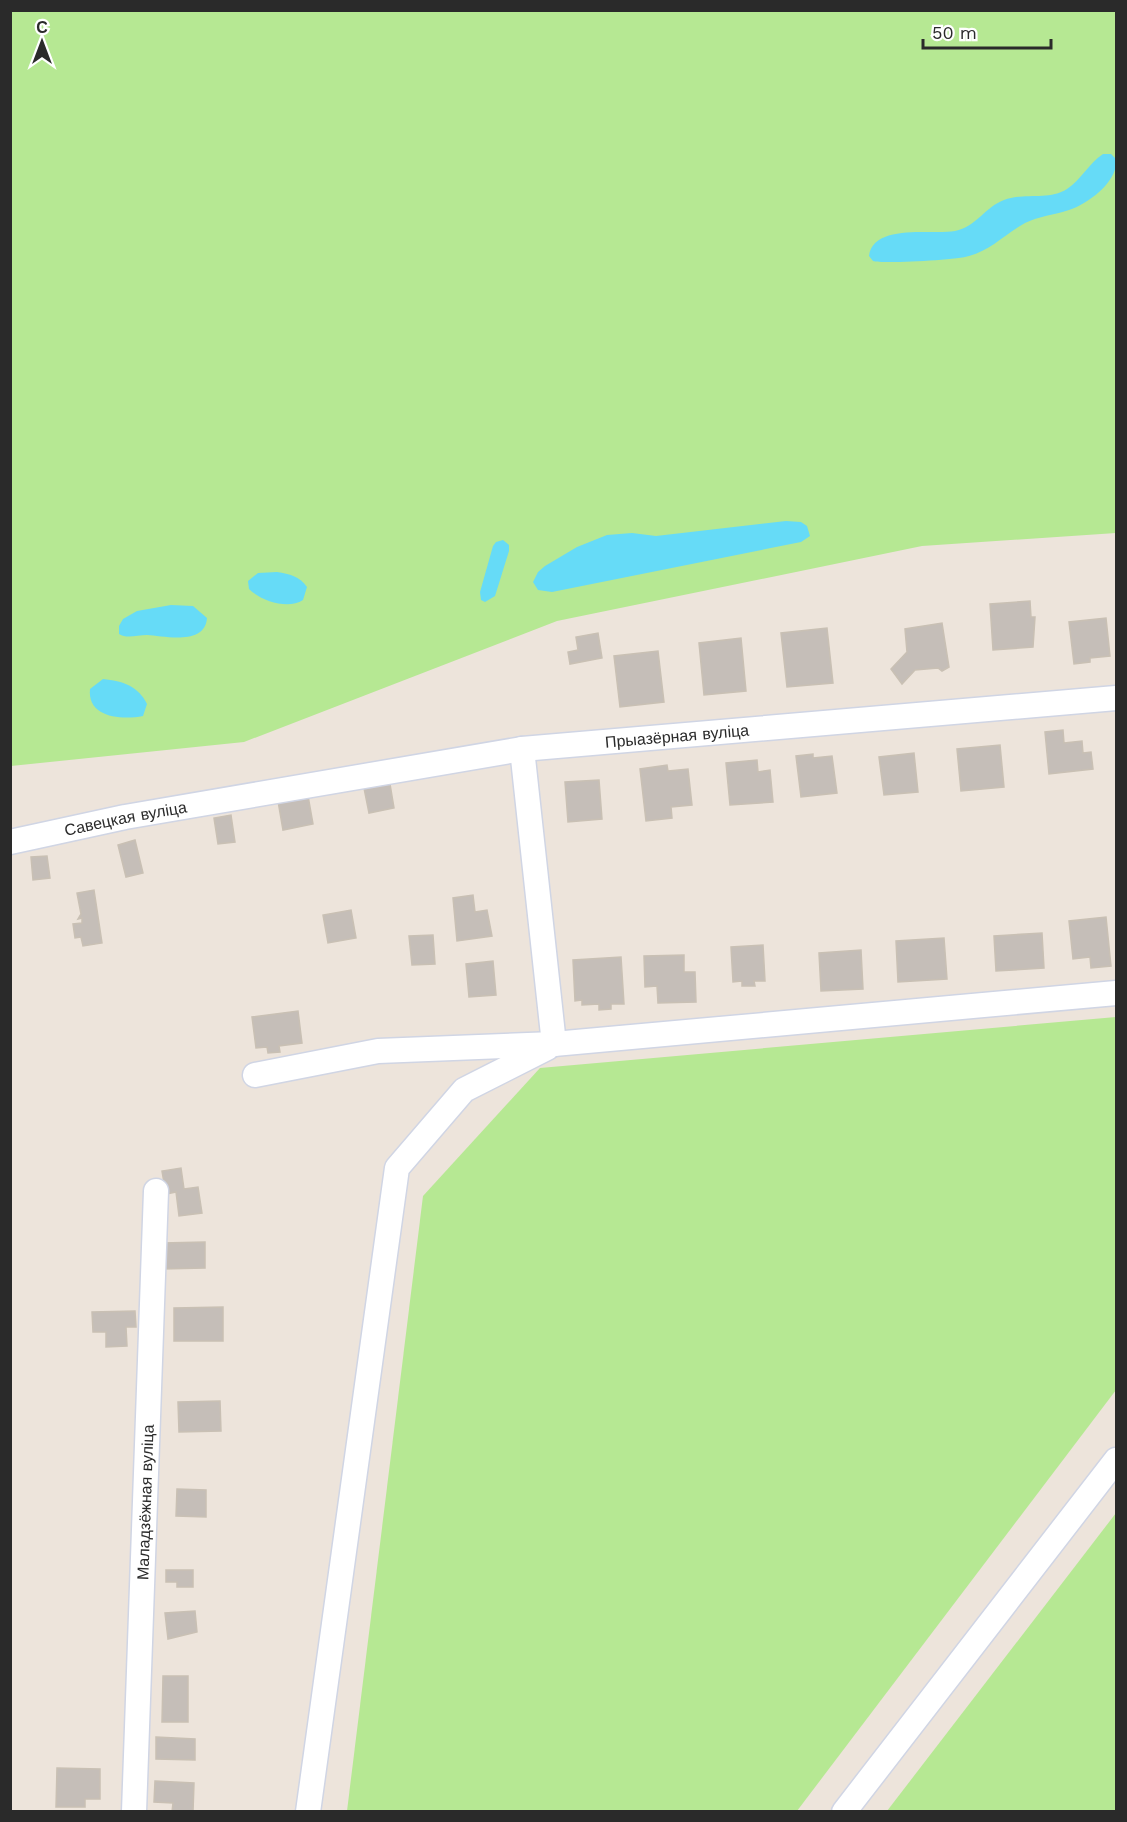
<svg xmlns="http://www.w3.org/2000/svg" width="1127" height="1822" font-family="'Work Sans',sans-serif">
  <rect width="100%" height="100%" fill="#ede4db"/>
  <g fill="#b6e893">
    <polygon points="10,11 1116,11 1116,533 922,546 557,621 244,742 11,766"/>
    <polygon points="1116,1017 1116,1390 797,1811 347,1811 423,1196 540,1068"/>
    <polygon points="1116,1513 1116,1811 887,1811"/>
  </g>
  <g fill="#66dbf7">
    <path d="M1103,154H1111L1116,159C1119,181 1088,204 1069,210C1054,215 1039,216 1025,223C1005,234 991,250 969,256C957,260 883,264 873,261L869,256C873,223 933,235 955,231C976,227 985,207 1004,200C1025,192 1048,201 1067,189C1081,180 1089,163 1103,154Z"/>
    <polygon points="786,521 801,522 807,526 810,536 801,542 552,592 538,590 533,582 538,572 545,566 577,547 607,535 632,533 656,536"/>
    <polygon points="503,540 509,545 509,551 495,596 485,602 481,600 480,592 493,546 496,542"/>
    <path d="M277,572C290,574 299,576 307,587L303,600C288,610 261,601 249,589L248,581L258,573Z"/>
    <path d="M171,605L193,606L207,618C205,646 164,636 147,635C137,635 127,639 119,634V626L123,619L137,611Z"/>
    <path d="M103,679C123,681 138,686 147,704L143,716C122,720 87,718 90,689Z"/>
  </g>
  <g fill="#c5beb8" stroke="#c9c0b4" stroke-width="1.5">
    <polygon points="1030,601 1031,617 1035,617 1033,647 993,650 990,604"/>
    <polygon points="1106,618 1110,656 1090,658 1090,662 1074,664 1069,622"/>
    <polygon points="942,623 949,667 942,671 938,668 915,670 902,684 891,669 907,652 905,629"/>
    <polygon points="827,628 833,683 787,687 781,633"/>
    <polygon points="598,633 602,658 570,664 568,652 578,650 576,637"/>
    <polygon points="741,638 746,691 704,695 699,643"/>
    <polygon points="658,651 664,702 620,707 614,656"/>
    <polygon points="1063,730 1064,743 1082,741 1083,753 1091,752 1093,769 1049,774 1045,732"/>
    <polygon points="1000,745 1004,787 961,791 957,749"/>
    <polygon points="914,753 918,792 884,795 879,757"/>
    <polygon points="813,754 813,758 832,756 837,793 801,797 796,756"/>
    <polygon points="757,760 758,772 770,770 773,802 730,805 726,763"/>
    <polygon points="667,765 668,771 688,769 692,805 671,807 672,818 646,821 640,769"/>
    <polygon points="599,780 602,819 568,822 565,782"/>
    <polygon points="390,784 394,808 369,813 364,788"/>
    <polygon points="308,796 313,824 283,830 278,801"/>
    <polygon points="231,815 235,842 218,844 214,818"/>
    <polygon points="135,840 143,873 126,877 118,845"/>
    <polygon points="47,856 50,878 33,880 31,857"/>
    <polygon points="94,890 102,943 83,946 81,937 75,938 73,924 82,923 82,918 78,919 81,914 77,893"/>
    <polygon points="473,895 475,912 487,910 492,936 457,941 453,898"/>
    <polygon points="351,910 356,938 328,943 323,915"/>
    <polygon points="1106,917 1111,966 1091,968 1090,957 1073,959 1069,921"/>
    <polygon points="1042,933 1044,968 996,971 994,936"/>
    <polygon points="433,935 435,964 412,965 409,936"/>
    <polygon points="944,938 947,979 898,982 896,941"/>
    <polygon points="763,945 765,981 754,981 755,986 742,986 742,981 733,982 731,947"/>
    <polygon points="861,950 863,989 821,991 819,953"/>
    <polygon points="684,955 684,972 695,972 696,1002 658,1003 657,986 645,987 644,956"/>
    <polygon points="621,957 624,1004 611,1004 611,1009 599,1010 599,1004 582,1005 582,1000 575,1001 573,960"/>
    <polygon points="493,961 496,995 469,997 466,964"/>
    <polygon points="298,1011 302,1043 279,1046 280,1052 268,1053 267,1047 256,1048 252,1017"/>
    <polygon points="181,1168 184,1189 198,1187 202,1213 179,1216 176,1192 166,1194 162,1171"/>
    <polygon points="205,1242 205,1268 162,1269 162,1243"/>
    <polygon points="223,1307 223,1341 174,1341 174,1308"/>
    <polygon points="135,1311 136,1327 126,1327 127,1346 106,1347 106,1332 93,1332 92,1312"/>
    <polygon points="220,1401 221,1431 179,1432 178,1402"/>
    <polygon points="177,1489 206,1490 206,1517 176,1516"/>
    <polygon points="166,1570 193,1570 193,1587 177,1587 177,1582 166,1582"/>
    <polygon points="195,1611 197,1632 168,1639 165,1613"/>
    <polygon points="163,1676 188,1676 188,1722 162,1722"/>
    <polygon points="156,1737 195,1739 195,1760 156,1759"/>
    <polygon points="57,1768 100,1769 100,1799 85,1799 85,1807 56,1807"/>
    <polygon points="155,1781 194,1783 193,1812 172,1812 173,1803 154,1802"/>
  </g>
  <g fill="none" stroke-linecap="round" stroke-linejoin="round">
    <defs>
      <g id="minor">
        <polyline points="522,749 554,1044"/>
        <path id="s1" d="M10,842L125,817L522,749L1116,698"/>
        <polyline points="255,1075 378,1051 554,1044 1116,993"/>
        <path id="s2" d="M134,1812L156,1191"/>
        <polyline points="308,1812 397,1168 464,1090 547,1048"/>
        <polyline points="844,1812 1116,1460"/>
      </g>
    </defs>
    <use href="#minor" stroke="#d0d5e4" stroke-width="27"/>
    <use href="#minor" stroke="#fff" stroke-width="24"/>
  </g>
  <g text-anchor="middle" stroke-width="5" stroke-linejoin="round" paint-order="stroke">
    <g font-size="16" fill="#2a2a2a" stroke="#fff">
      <text dy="6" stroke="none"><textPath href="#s1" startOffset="676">Прыазёрная вуліца</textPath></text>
      <text dy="6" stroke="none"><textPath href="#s1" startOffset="118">Савецкая вуліца</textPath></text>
      <text dy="6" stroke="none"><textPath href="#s2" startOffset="310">Маладзёжная вуліца</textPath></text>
    </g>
  </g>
  <rect width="1127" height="1822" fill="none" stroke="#2a2a2a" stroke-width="24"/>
  <g transform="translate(42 42)" stroke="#ffffff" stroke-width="4.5" paint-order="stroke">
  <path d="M0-4.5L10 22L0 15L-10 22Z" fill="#2a2a2a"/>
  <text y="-9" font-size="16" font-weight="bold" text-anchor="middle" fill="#2a2a2a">С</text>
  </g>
  <path d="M923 39v9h128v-9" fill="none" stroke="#2a2a2a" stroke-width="3"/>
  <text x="932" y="39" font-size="18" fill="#2a2a2a" stroke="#ffffff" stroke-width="4.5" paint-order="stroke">50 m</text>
</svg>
